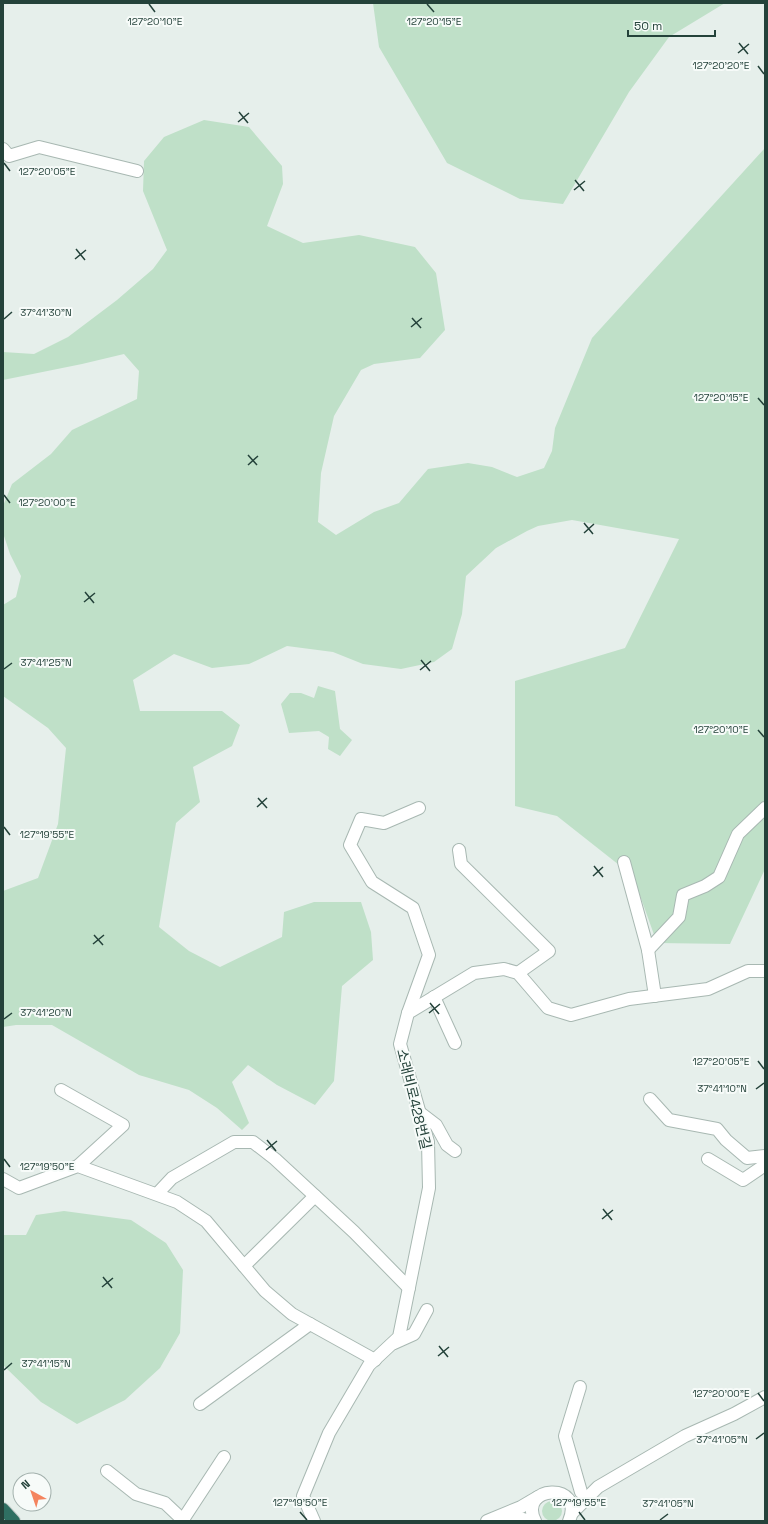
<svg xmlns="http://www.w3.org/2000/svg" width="768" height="1524" font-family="'Space Grotesk','Noto Sans KR',sans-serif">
  <rect width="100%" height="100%" fill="#e6efeb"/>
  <g fill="#bfe0c8">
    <polygon points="373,3 725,3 669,37 629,92 563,204 520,199 447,163 379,47"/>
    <polygon points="204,120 249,127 282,166 283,184 267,226 303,243 359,235 415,247 436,273 445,330 420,358 374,364 361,370 334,416 321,473 318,522 336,535 374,512 399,503 428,469 468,463 492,467 517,477 544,468 552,451 555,428 592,338 765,148 765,869 730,944 657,943 633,876 557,816 515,806 515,681 625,648 679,539 572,520 538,526 527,531 496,548 466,576 462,614 452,649 434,662 401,669 363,664 333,652 287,646 249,664 212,668 174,654 133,680 140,711 222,711 240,725 232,746 193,767 200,802 176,823 159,927 189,951 220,967 282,937 284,912 314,902 361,902 371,932 373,960 342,986 334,1081 315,1105 277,1085 248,1065 232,1082 249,1123 242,1130 217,1108 189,1090 139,1075 52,1025 16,1025 3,1027 3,891 38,878 58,824 66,748 48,728 3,696 3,605 16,597 21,576 10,554 3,533 3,506 12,484 51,454 72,430 137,399 139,371 124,354 82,364 3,380 3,352 34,354 68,337 117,300 153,269 167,250 143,191 144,161 164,137"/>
    <polygon points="318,686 335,691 340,729 352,740 340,756 328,749 329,737 319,731 289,733 281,704 290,693 301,693 314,698"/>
    <polygon points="64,1211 131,1220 166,1243 183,1270 180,1333 160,1368 125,1400 77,1424 41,1402 3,1365 3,1235 26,1235 36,1215"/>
    <circle cx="552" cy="1511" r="10"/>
  </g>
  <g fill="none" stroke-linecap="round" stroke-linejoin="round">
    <defs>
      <g id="minor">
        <polyline points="3,149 9,156 39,147 137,171"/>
        <polyline points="459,850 461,864 549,951 518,973"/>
        <polyline points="624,862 648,950 655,996"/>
        <polyline points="648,950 679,917 683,895 705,886 719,877 738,834 765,808"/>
        <polyline points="434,997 455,1043"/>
        <polyline points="408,1013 429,955 413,908 372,882 350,845 361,819 384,823 419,808"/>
        <polyline points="61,1090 123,1125 78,1166"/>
        <polyline points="650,1099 669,1120 717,1129 726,1140 747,1158 765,1156"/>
        <polyline points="419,1112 436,1125 447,1145 455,1151"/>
        <polyline points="708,1159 743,1180 765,1165"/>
        <polyline points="3,1179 19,1188 78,1166 177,1202 206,1221 265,1291 292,1314 375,1360"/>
        <polyline points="157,1194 172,1178 234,1142 253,1142 275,1159 354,1232 409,1288"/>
        <polyline points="244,1266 315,1196"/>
        <polyline points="394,1343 414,1334 427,1310"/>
        <polyline points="580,1387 565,1436 581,1492"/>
        <polyline points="200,1404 310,1324"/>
        <polyline points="107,1471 136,1494 165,1503 183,1520"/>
        <polyline points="572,1513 598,1487 685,1436 734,1414 765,1397"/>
        <polyline points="502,1516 516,1517 530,1521"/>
        <polyline points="182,1521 224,1457"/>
        <polyline points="314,1521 303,1496 329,1433 369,1365 399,1337 429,1188 428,1142 400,1044 408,1013 474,973 504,969 518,973 548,1008 571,1015 629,999 708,989 748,971 765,971"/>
        <polyline points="487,1521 521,1507 538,1497"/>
        <path d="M535,1521C517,1485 586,1481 569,1521"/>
      </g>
      <polyline id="highway" points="3,1509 14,1521"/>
    </defs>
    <use href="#minor" stroke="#a8b8b2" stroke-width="14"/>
    <use href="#highway" stroke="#c2cac8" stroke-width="14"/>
    <use href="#minor" stroke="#fff" stroke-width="12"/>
    <use href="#highway" stroke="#2f6f62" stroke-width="12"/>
  </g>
  <path fill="none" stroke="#24423a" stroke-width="1.5" d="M149,4L155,12M427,4L434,12M739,43L748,54M738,53L749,44M758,66L764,74M239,112L248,123M238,122L249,113M4,163L10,171M575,180L584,191M574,190L585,181M76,249L85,260M75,259L86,250M412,318L421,328M4,319L12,312M411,327L422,318M758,398L764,405M248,455L257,465M248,465L258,456M4,495L10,503M584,523L593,534M584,533L594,524M85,592L94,603M84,602L95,593M421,660L430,671M4,669L12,663M420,670L431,661M758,730L764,737M258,798L267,808M257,807L267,798M4,827L10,835M594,866L603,877M593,876L603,867M94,935L103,945M93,944L104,935M430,1003L439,1014M429,1013L440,1004M4,1019L12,1013M758,1061L764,1069M756,1089L764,1083M267,1140L276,1151M266,1150L277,1141M4,1159L10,1167M603,1209L612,1220M602,1219L613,1210M103,1277L112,1288M102,1287L113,1278M439,1346L448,1357M438,1356L449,1347M4,1370L12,1363M758,1393L764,1401M756,1439L764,1433M300,1512L307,1520M579,1512L585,1520M660,1520L668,1514"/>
  <g text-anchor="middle" stroke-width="4" stroke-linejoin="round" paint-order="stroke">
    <g font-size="14" fill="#24423a" stroke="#f7fbf9">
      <text transform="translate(414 1099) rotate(76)" y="5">소래비로428번길</text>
    </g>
  </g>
  <g font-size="10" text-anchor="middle" fill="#24423a" stroke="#f7fbf9" stroke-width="4" stroke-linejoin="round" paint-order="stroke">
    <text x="155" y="25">127°20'10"E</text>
    <text x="434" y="25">127°20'15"E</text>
    <text x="721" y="69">127°20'20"E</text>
    <text x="47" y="175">127°20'05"E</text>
    <text x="46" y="316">37°41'30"N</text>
    <text x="721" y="401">127°20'15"E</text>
    <text x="47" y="506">127°20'00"E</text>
    <text x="46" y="666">37°41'25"N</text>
    <text x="721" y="733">127°20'10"E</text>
    <text x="47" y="838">127°19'55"E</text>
    <text x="46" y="1016">37°41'20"N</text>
    <text x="721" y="1065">127°20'05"E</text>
    <text x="722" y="1092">37°41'10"N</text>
    <text x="47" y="1170">127°19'50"E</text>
    <text x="46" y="1367">37°41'15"N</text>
    <text x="721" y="1397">127°20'00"E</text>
    <text x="722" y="1443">37°41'05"N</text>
    <text x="300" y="1506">127°19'50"E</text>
    <text x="579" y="1506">127°19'55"E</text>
    <text x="668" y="1507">37°41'05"N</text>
  </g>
  <rect width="768" height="1524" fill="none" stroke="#24423a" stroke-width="8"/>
  <g transform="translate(32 1492) rotate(320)"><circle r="19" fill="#f7fbf9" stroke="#a3b1ad"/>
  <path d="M0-3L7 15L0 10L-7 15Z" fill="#f4845f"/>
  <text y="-6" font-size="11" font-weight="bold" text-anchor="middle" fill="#24423a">N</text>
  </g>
  <path d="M628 30v6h87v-6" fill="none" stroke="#24423a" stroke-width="2"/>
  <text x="634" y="30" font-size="12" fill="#24423a" stroke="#f7fbf9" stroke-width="3" paint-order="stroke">50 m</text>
</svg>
